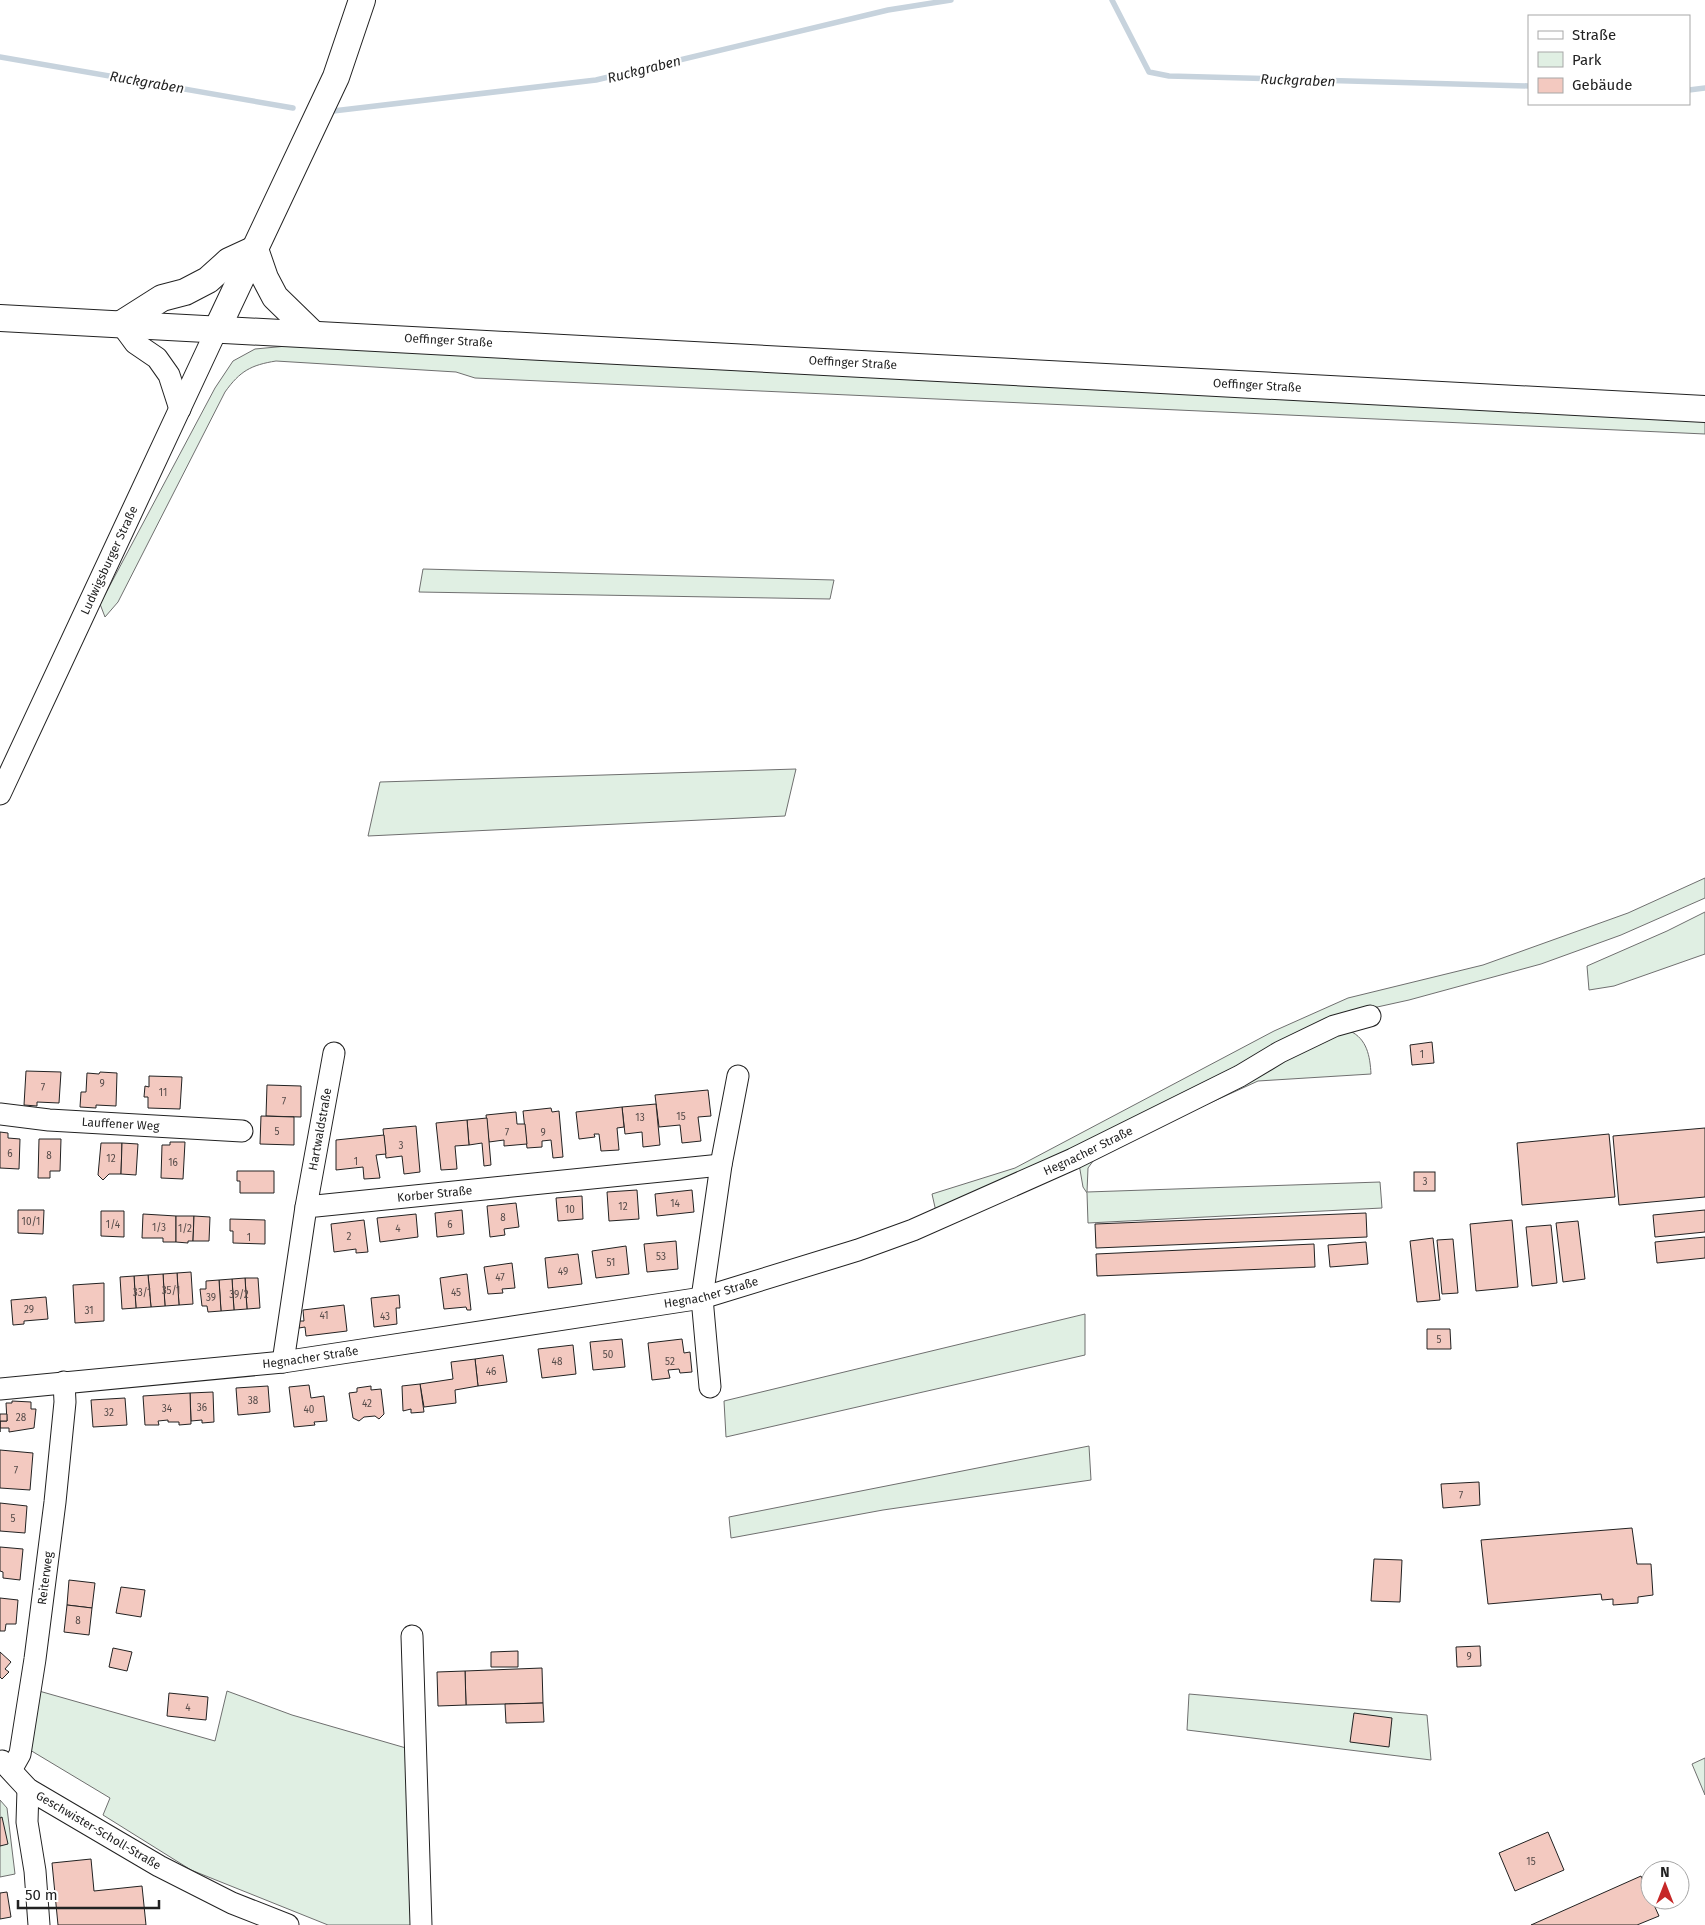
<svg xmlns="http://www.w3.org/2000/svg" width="1705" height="1925" font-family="'Fira Sans',sans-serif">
  <rect width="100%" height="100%" fill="#fff"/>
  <g fill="#e0efe3" stroke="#6f6f6f">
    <path d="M287,346L1705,416V434L475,378L456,372L276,361C251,365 240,371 225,392L118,602L105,617L100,604L215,388L233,361L255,349Z"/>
    <polygon points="423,569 834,580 830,599 419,592"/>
    <polygon points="796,769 785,816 368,836 380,782"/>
    <polygon points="1705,878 1705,898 1621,935 1541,964 1409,1000 1341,1015 982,1196 970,1193 969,1201 937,1216 932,1194 1015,1168 1274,1031 1348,998 1483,965 1628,913"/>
    <polygon points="1705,912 1705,954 1614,986 1589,990 1587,966 1667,931"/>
    <path d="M1350,1031C1367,1039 1370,1056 1371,1074L1258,1081L1144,1133L1096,1157L1088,1168L1087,1192L1380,1182L1382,1208L1088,1223L1087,1193L1083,1187L1079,1164L1290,1054Z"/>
    <polygon points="1085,1314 1085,1355 726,1437 724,1401"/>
    <polygon points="1089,1446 1091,1480 883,1510 731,1538 729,1517"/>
    <polygon points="39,1691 215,1741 227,1691 292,1715 406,1748 416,1925 328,1925 191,1870 103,1815 110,1798 30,1750"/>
    <polygon points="1189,1694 1427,1715 1431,1760 1187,1730"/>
    <polygon points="1705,1758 1705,1795 1692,1764"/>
    <polygon points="0,1800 7,1808 15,1874 0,1877"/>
  </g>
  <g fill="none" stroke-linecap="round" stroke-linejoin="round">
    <g stroke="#c7d3dd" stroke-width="5.5">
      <polyline points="1112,0 1149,72 1169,76 1529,86"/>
      <polyline points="0,57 293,108"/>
      <polyline points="1689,90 1705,88"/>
      <polyline points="333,111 596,80 888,10 951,0"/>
    </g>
  </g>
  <g fill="#f3c9c0" stroke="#222">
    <polygon points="1432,1042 1434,1063 1412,1065 1410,1045"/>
    <polygon points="26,1071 61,1072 59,1103 37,1102 37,1106 24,1105"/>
    <polygon points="100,1072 117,1073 116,1106 96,1105 96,1108 80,1107 81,1092 86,1092 87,1073 99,1074"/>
    <polygon points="149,1076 182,1077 180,1109 148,1108 148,1097 144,1097 145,1086 149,1087"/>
    <polygon points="267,1085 301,1086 301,1117 266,1116"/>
    <polygon points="708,1090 711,1116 698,1117 701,1141 682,1143 680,1125 659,1127 655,1095"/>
    <polygon points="656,1104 660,1145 643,1147 642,1132 625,1134 622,1107"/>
    <polygon points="622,1107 624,1127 617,1128 619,1150 601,1151 599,1134 594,1134 595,1137 579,1139 576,1112"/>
    <polygon points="551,1108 552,1112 559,1111 563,1157 553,1158 551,1140 542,1141 542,1147 527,1148 523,1111"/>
    <polygon points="516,1112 517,1124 525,1124 527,1144 504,1146 504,1140 489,1142 486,1115"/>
    <polygon points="261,1116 294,1117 294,1145 260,1144"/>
    <polygon points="487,1118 491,1165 484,1166 482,1143 469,1145 467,1120"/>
    <polygon points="467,1120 469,1145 455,1146 457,1169 441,1170 436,1123"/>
    <polygon points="416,1126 420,1172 404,1174 402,1156 386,1158 383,1129"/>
    <polygon points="1705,1128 1705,1197 1619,1205 1613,1136"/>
    <polygon points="0,1132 8,1133 8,1138 20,1139 19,1169 0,1168"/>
    <polygon points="1609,1134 1615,1197 1522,1205 1517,1143"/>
    <polygon points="384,1135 386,1154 376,1155 380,1178 364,1179 363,1167 336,1170 336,1140"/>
    <polygon points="39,1139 61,1139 60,1171 50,1171 50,1178 38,1178"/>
    <polygon points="170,1142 185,1142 183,1179 161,1178 162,1145 170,1145"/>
    <polygon points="101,1143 122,1143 121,1174 109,1174 103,1180 98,1175"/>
    <polygon points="122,1143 138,1144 136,1175 121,1174"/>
    <polygon points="237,1171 274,1171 274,1193 240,1193 240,1181 237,1181"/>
    <rect x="1414" y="1172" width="21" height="19"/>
    <polygon points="637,1190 639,1219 609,1221 607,1192"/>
    <polygon points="692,1190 694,1212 657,1216 655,1194"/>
    <polygon points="582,1196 583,1219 558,1221 556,1198"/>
    <polygon points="516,1203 519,1227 504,1229 505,1235 490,1237 487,1206"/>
    <polygon points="18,1210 44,1210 43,1234 18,1233"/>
    <polygon points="462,1210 464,1234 437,1237 435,1213"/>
    <polygon points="1705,1210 1705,1232 1655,1237 1653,1215"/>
    <polygon points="101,1211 124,1211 124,1237 101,1236"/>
    <polygon points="1366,1213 1367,1237 1096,1248 1095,1224"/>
    <polygon points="143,1214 176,1216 176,1242 163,1242 163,1238 142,1238"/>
    <polygon points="416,1214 418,1237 380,1242 377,1218"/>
    <polygon points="176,1216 194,1216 193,1241 188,1241 188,1243 176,1242"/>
    <polygon points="194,1216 210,1217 209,1241 193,1241"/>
    <polygon points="230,1219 265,1220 265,1244 233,1243 233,1231 230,1231"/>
    <polygon points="364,1220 368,1252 356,1253 356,1249 334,1252 331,1224"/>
    <polygon points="1512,1220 1518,1287 1476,1291 1470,1224"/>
    <polygon points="1578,1221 1585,1279 1563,1282 1556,1223"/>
    <polygon points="1551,1225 1557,1283 1532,1286 1526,1227"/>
    <polygon points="1705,1237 1705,1258 1657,1263 1655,1242"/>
    <polygon points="1433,1238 1440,1300 1417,1302 1410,1241"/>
    <polygon points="1453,1239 1458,1293 1442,1294 1437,1240"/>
    <polygon points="676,1241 678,1269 647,1272 644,1244"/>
    <polygon points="1366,1242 1368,1264 1330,1267 1328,1245"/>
    <polygon points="1314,1244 1315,1267 1097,1276 1096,1254"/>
    <polygon points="626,1246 629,1274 596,1278 592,1251"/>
    <polygon points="578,1254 582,1284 548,1288 545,1258"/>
    <polygon points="512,1263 515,1288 502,1289 503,1293 488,1294 484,1267"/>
    <polygon points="191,1272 193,1304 179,1305 177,1273"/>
    <polygon points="177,1273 179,1305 165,1306 163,1274"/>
    <polygon points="163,1274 165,1306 151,1307 148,1275"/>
    <polygon points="467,1274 471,1310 467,1310 466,1307 444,1309 440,1278"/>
    <polygon points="148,1275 151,1307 136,1308 134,1276"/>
    <polygon points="134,1276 136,1308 122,1309 120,1277"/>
    <polygon points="245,1278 258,1278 260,1308 247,1309"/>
    <polygon points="245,1278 247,1309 234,1310 232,1279"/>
    <polygon points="232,1279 234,1310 221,1311 219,1280"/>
    <polygon points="219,1280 221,1311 208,1312 207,1306 202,1306 200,1289 206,1289 206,1281"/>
    <polygon points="104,1283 104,1321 75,1323 73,1285"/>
    <polygon points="399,1295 400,1308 396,1308 397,1324 374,1327 371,1298"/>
    <polygon points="46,1297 48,1319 24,1321 24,1324 13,1325 11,1300"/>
    <polygon points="344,1305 347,1331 306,1336 305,1327 299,1328 298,1321 304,1321 303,1310"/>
    <polygon points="1427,1329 1450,1329 1451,1349 1427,1349"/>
    <polygon points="622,1339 625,1367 593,1370 590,1342"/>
    <polygon points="682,1339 684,1353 690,1352 692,1372 680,1373 679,1369 668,1370 670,1378 652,1380 648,1343"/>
    <polygon points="573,1345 576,1374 542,1378 538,1349"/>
    <polygon points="503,1355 507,1382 478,1386 475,1359"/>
    <polygon points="475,1359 478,1386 455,1390 456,1403 424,1407 420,1384 453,1379 451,1362"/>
    <polygon points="420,1384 424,1412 411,1413 411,1409 403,1411 402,1386"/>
    <polygon points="309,1385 311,1398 324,1396 327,1421 314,1422 315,1425 294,1427 289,1387"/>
    <polygon points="268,1386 270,1412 238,1415 236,1388"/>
    <polygon points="371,1386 371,1390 381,1389 384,1414 379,1419 375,1416 364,1417 359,1421 353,1418 349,1393 357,1392 357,1388"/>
    <polygon points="213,1392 214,1422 202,1423 202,1420 191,1421 190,1393"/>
    <polygon points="190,1393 191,1424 179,1425 179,1422 168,1422 168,1420 158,1421 159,1425 145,1425 143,1396"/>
    <polygon points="125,1398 127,1425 93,1427 91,1400"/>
    <polygon points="12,1401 31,1402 31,1409 36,1409 34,1428 9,1432 9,1428 0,1428 0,1421 7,1421 6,1403 12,1403"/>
    <polygon points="0,1414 7,1414 7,1421 0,1421 0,1432"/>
    <polygon points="0,1450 33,1453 30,1490 0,1488"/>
    <polygon points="1479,1482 1480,1505 1443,1508 1441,1484"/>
    <polygon points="0,1503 27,1506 25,1533 0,1531"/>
    <polygon points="1632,1528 1637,1564 1651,1564 1653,1595 1638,1597 1638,1603 1613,1605 1613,1599 1602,1600 1601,1594 1488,1604 1481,1540"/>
    <polygon points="0,1547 23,1549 20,1580 3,1578 3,1572 0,1571"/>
    <polygon points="1374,1559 1402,1560 1400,1602 1371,1601"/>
    <polygon points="69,1580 95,1583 92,1608 67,1605"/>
    <polygon points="121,1587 145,1590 141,1617 116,1613"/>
    <polygon points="0,1598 18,1600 16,1624 6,1624 5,1631 0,1631"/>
    <polygon points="67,1605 92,1608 89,1635 64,1632"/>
    <polygon points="1480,1646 1481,1666 1457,1667 1456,1647"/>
    <polygon points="113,1648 132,1652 127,1671 109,1667"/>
    <polygon points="518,1651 518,1667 491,1667 491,1652"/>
    <polygon points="0,1652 11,1662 5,1669 9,1672 2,1679 0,1677"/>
    <polygon points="542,1668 543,1703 466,1705 465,1671"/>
    <polygon points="465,1671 466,1705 438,1706 437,1672"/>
    <polygon points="169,1693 208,1697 206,1720 167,1716"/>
    <polygon points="543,1703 544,1722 506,1723 505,1704"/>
    <polygon points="1354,1713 1392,1718 1389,1747 1350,1742"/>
    <polygon points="2,1817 8,1844 0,1846 0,1818"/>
    <polygon points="1548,1832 1564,1870 1515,1891 1499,1853"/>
    <polygon points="91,1859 94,1891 142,1886 146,1925 58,1925 52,1863"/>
    <polygon points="1641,1876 1659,1916 1637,1925 1531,1925"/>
    <polygon points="7,1892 11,1917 0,1919 0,1893"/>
  </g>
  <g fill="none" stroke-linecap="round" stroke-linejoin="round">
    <defs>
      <g id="minor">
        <polyline points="121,324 135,343 157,358 169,375 180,409"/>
        <path id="s1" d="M0,794L218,327"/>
        <path id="s2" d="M0,1114L49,1120L242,1131"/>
        <path id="s3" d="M306,1207L334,1053"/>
        <path id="s4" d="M283,1362L306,1207L721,1165"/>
        <polyline points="710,1387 702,1298 721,1165 738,1076"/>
        <path id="s5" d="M0,1389L283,1362L702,1298L858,1250L913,1230L1073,1159L1240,1076L1280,1052L1334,1026L1370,1016"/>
        <polyline points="412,1636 421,1925"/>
        <path id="s6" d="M2,1761L28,1789L159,1866L232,1903L288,1925"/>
        <path id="s7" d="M11,1770L20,1754L35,1659L55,1502L65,1402L64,1382"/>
        <polyline points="28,1789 27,1822 35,1871 39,1925"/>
      </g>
      <g id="major">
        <polyline points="255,249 265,278 275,297 312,333"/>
        <path id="s8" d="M0,318C569,344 1137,381 1705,409"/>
        <polyline points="121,324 162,298 185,292 208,280 229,261 255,249"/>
        <polyline points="218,327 336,77 362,0"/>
      </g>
    </defs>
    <use href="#minor" stroke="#222" stroke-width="23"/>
    <use href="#major" stroke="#222" stroke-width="28"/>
    <use href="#minor" stroke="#fff" stroke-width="21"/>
    <use href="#major" stroke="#fff" stroke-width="26"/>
  </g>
  <g text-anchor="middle" stroke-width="4" stroke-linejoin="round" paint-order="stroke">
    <g font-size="10" fill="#564c4a">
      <text x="1422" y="1058">1</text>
      <text x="102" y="1087">9</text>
      <text x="43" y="1091">7</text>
      <text x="163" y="1096">11</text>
      <text x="284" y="1105">7</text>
      <text x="681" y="1120">15</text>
      <text x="640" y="1121">13</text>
      <text x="277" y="1135">5</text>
      <text x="507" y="1136">7</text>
      <text x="543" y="1136">9</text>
      <text x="401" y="1149">3</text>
      <text x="10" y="1157">6</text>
      <text x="49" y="1159">8</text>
      <text x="111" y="1162">12</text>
      <text x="356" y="1165">1</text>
      <text x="173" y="1166">16</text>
      <text x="1425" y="1185">3</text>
      <text x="675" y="1207">14</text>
      <text x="623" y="1210">12</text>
      <text x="570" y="1213">10</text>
      <text x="503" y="1221">8</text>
      <text x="31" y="1225">10/1</text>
      <text x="113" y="1228">1/4</text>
      <text x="450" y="1228">6</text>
      <text x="159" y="1231">1/3</text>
      <text x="185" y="1232">1/2</text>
      <text x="398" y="1232">4</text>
      <text x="349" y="1240">2</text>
      <text x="249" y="1241">1</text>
      <text x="661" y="1260">53</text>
      <text x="611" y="1266">51</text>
      <text x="563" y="1275">49</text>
      <text x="500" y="1281">47</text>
      <text x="171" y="1294">35/1</text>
      <text x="142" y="1296">33/1</text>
      <text x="456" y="1296">45</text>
      <text x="239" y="1298">39/2</text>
      <text x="211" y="1301">39</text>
      <text x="29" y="1313">29</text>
      <text x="89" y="1314">31</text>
      <text x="324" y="1319">41</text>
      <text x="385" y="1320">43</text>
      <text x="1439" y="1343">5</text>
      <text x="608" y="1358">50</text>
      <text x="557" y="1365">48</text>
      <text x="670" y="1365">52</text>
      <text x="491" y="1375">46</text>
      <text x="253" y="1404">38</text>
      <text x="367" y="1407">42</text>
      <text x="202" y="1411">36</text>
      <text x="167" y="1412">34</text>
      <text x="309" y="1413">40</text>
      <text x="109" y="1416">32</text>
      <text x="21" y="1421">28</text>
      <text x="16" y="1474">7</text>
      <text x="1461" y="1499">7</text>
      <text x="13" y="1522">5</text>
      <text x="78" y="1624">8</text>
      <text x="1469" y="1660">9</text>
      <text x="188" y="1711">4</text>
      <text x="1531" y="1865">15</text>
    </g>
    <g font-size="12" fill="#222" stroke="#fff">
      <text dy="4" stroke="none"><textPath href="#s8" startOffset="449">Oeffinger Straße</textPath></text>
      <text dy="4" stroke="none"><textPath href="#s8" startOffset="854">Oeffinger Straße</textPath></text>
      <text dy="4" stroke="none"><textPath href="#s8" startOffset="1259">Oeffinger Straße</textPath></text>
      <text dy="4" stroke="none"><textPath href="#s1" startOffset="258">Ludwigsburger Straße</textPath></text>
      <text dy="4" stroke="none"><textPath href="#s2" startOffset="121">Lauffener Weg</textPath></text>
      <text dy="4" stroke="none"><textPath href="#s3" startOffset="79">Hartwaldstraße</textPath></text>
      <text dy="4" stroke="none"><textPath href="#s5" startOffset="1122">Hegnacher Straße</textPath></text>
      <text dy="4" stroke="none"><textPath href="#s4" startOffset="286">Korber Straße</textPath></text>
      <text dy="4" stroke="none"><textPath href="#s5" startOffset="718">Hegnacher Straße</textPath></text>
      <text dy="4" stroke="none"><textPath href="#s5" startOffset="312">Hegnacher Straße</textPath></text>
      <text dy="4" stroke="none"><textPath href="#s7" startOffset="196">Reiterweg</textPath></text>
      <text dy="4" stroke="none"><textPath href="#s6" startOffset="120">Geschwister-Scholl-Straße</textPath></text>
    </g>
    <g font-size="14" font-style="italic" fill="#222" stroke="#fff">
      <text transform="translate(644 69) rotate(-14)" y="5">Ruckgraben</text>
      <text transform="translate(1298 80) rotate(2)" y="5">Ruckgraben</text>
      <text transform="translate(147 82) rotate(10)" y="5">Ruckgraben</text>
    </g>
  </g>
  <rect x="1528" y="15" width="162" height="90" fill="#ffffff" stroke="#a7a7a7"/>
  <rect x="1538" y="31" width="25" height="8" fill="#ffffff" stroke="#a7a7a7"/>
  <text x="1572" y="40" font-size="15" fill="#222222">Straße</text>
  <rect x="1538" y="52" width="25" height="15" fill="#e0efe3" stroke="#a7a7a7"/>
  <text x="1572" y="65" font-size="15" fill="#222222">Park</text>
  <rect x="1538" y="78" width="25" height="15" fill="#f3c9c0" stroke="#a7a7a7"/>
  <text x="1572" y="90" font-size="15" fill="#222222">Gebäude</text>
  <g transform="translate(1665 1885)"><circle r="24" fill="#ffffff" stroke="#a7a7a7"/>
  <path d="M0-4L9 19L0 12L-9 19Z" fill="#c62828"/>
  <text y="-8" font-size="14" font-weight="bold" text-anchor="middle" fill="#222222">N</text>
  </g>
  <path d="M18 1900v8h141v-8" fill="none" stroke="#222222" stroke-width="2.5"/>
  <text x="25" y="1900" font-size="15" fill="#222222" stroke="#ffffff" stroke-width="4" paint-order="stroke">50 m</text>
</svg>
